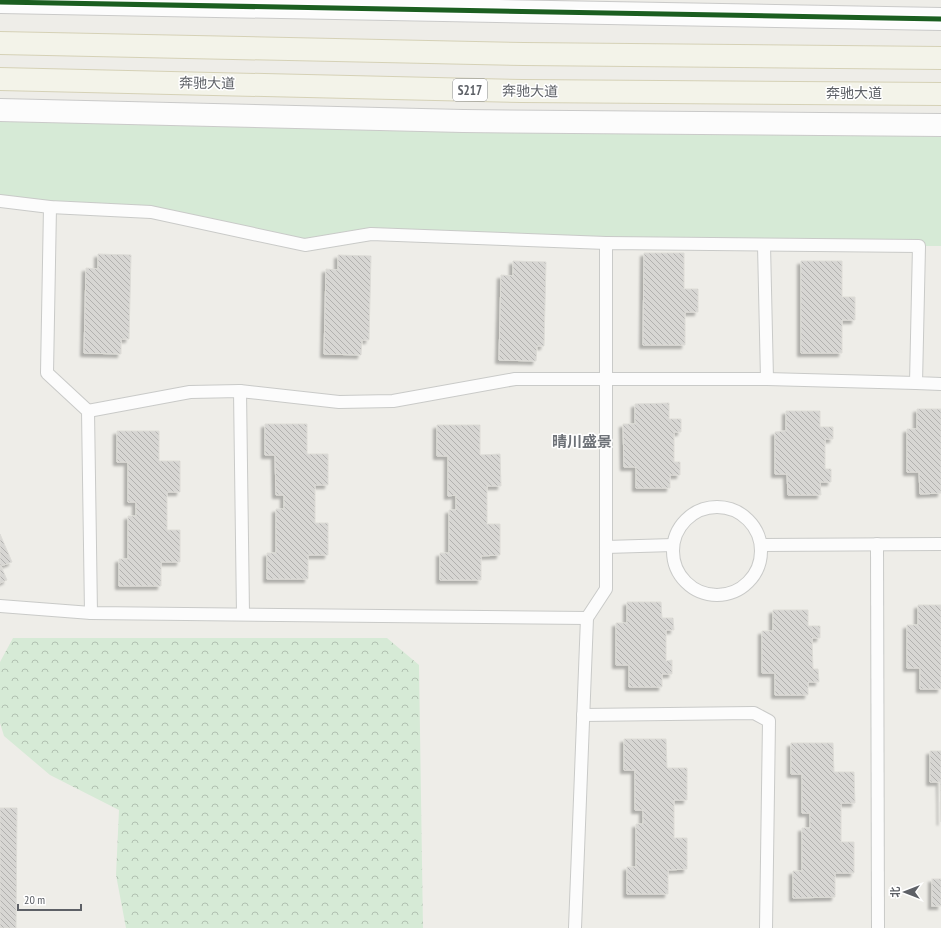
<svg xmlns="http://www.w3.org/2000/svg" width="941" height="928" font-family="'PT Sans Narrow','Noto Sans SC',sans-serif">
  <defs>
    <pattern id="forest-crowns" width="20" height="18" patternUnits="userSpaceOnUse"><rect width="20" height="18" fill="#d6ead6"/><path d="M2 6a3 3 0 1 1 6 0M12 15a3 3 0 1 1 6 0" fill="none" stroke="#b1c1b1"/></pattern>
    <pattern id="building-back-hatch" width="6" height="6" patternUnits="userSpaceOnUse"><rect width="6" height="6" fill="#d7d6d3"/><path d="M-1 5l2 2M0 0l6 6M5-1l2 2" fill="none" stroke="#b2b1af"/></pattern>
    <filter id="shadow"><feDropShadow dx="-3.5" dy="3.5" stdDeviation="1" flood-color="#0004"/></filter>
  </defs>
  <rect width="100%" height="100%" fill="#eeede8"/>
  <polygon fill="#d6ead6" points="0,110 941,124 941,246 919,246 371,234 305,245 151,212 0,201"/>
  <polygon fill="url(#forest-crowns)" points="13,638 387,638 419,665 423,928 126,928 116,875 119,810 50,775 4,736 0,723 0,662"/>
  <g fill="url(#building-back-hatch)" stroke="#dddcd7" filter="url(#shadow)">
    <polygon points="644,253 684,253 684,289 698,289 698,312 685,312 685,345 643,345"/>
    <polygon points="98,254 131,255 129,339 121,339 121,354 84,353 86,268 98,269"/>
    <polygon points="338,255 371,256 369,340 362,340 361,355 324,354 326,269 338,270"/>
    <polygon points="513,261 546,262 544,346 537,346 536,361 499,360 501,275 513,276"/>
    <polygon points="801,261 842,261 842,297 855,297 855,320 842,320 842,353 801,353"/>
    <polygon points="669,403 669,419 681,419 681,432 674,432 674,462 680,462 680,475 670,475 670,488 636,488 636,467 624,467 623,424 635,424 635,404"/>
    <polygon points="917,409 941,409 941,493 920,494 919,472 907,472 907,429 917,429"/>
    <polygon points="786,411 820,411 820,427 833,427 833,439 825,439 825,469 831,469 831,482 820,482 821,495 788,495 787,474 775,474 775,432 786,431"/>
    <polygon points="265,424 307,424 307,454 328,454 328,485 315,485 315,523 328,523 328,555 308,555 308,579 267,579 267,553 276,553 276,509 284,509 284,495 276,495 275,455 265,455"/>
    <polygon points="437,425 480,425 480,455 500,454 501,486 487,486 487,524 500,524 500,555 481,556 481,580 440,580 440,553 449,553 449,510 456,510 456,495 448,496 448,456 437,456"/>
    <polygon points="117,431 159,431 159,461 180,461 180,492 167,492 167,530 180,530 180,562 161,562 161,586 119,586 119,559 128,559 128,516 136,516 136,502 128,502 128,462 117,462"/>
    <polygon points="0,534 12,562 1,566 7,580 0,583"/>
    <polygon points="627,602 661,602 662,618 673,618 674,630 666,630 666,661 672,660 672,674 662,674 662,687 629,687 629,665 616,665 616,623 627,623"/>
    <polygon points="918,605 941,605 941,689 920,689 920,668 907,668 907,625 918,625"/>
    <polygon points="773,610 808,610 808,626 820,626 820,638 812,638 813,669 818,669 819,682 808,682 808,695 775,695 775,673 762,673 762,631 773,631"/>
    <polygon points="624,739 666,739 667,768 687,768 687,800 674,800 674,838 687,838 687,869 668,870 668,894 627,894 627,867 636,867 636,824 643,824 643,810 635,810 635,770 624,770"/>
    <polygon points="791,743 833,743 834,772 854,772 855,803 841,803 841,842 854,842 854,873 835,873 835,897 793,898 793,871 802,871 802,828 810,828 810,813 802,813 802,774 791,774"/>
    <polygon points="930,751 941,751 941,822 940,782 930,782"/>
    <polygon points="0,808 17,808 16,928 0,928"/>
    <rect x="932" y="879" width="9" height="27"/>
  </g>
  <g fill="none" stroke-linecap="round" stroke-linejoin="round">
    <defs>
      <g id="lane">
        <polyline points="0,201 50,207 151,212 305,245 371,234 606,243"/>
        <polyline points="50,207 47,373 88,411 91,613"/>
        <polyline points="764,245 767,379"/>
        <polyline points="240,391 243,614"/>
        <polyline points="88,411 190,392 240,391 339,402 393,401 515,379 767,379 916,383"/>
        <circle cx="717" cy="551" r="44"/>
        <polyline points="877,544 878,928"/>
        <polyline points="761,545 941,544"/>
        <polyline points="606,547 673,545"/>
        <polyline points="0,606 91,613 587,618"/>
        <polyline points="583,715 754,713 769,721 766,928"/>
        <polyline points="575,928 587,618 606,589 606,243 919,246 916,383 941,384"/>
      </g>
      <g id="secondary">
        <polyline points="0,2 941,19"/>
        <polyline points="0,110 463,121 941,125"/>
      </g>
      <g id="primary">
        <polyline points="0,43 524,54 941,58"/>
        <polyline points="0,79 522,91 941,94"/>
      </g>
    </defs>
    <use href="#lane" stroke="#c9cac8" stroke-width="14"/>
    <use href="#secondary" stroke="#cacac9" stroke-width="24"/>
    <use href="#primary" stroke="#d5d1b6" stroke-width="24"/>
    <use href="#lane" stroke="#fcfcfc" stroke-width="12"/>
    <use href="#secondary" stroke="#fcfcfc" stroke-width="22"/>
    <use href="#primary" stroke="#f3f3e9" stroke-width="22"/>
    <defs>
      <polyline id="cycleway" points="0,2 941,19"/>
    </defs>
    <use href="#cycleway" stroke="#fff" stroke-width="8"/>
    <use href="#cycleway" stroke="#1b5e20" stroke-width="5"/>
  </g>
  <g text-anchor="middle" stroke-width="3" stroke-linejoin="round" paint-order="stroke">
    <rect fill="#fff" stroke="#8e9094" stroke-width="1" x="453" y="79" width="34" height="22" rx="3"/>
    <g font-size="13" font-weight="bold" fill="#5d6066">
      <text x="470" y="95">S217</text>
    </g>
    <g font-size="14" fill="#5d6066" stroke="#fff">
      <text transform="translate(207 83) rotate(1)" y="5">奔驰大道</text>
      <text transform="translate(530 91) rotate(1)" y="5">奔驰大道</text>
      <text x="854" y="98">奔驰大道</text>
    </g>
    <g font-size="15" font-weight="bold" fill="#6e7278" stroke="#fff">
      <text x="582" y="447">晴川盛景</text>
    </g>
  </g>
  <g transform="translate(905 892) rotate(270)" stroke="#ffffff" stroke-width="3" paint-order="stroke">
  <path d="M0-3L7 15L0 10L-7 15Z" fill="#5d6066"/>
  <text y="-6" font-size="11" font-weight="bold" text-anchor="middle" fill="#5d6066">北</text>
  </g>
  <path d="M18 904v6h63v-6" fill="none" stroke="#5d6066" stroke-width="2"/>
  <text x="24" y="904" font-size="12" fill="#5d6066" stroke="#ffffff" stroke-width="3" paint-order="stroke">20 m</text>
</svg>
